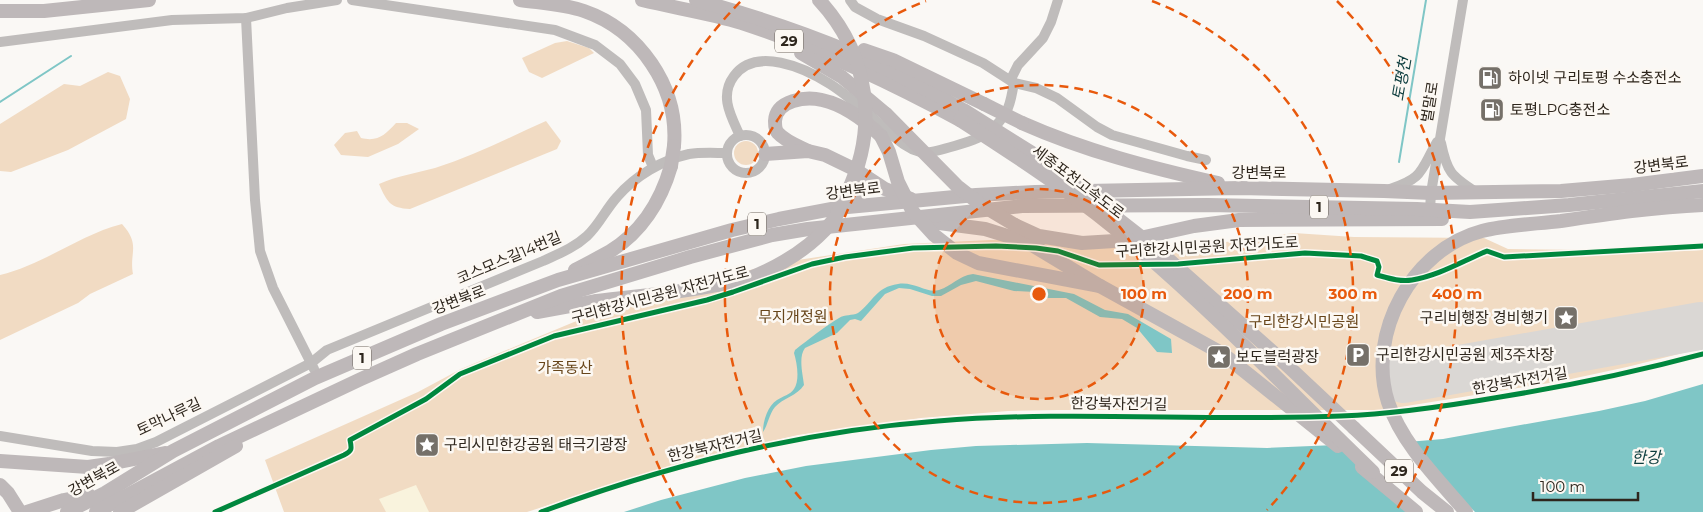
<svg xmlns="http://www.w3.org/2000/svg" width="1703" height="512" font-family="Montserrat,'Noto Sans KR',sans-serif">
  <rect width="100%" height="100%" fill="#faf8f5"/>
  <g fill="#f1dbc3">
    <polygon points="567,41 589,48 594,53 542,78 529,72 522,58 555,43"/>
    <polygon points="108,72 120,76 130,99 126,119 68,150 11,172 0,171 0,124 64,84 80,86"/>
    <path d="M546,121L561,141L557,149L410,209C390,208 387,202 379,184C397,176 416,173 435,168C473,156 510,137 546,121Z"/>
    <path d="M396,123H407L419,129L398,144L368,157L341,155L334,145L345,133L357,131L361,138C378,142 385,135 396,123Z"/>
    <circle cx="746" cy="153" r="12"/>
    <path d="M122,224C141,245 129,252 133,274L90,294L78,303L0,340V275C43,265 79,235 122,224Z"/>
    <polygon points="1294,233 1354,237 1484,238 1508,249 1677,251 1703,250 1703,348 1627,367 1562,381 1382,410 1058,410 1008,411 921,418 798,435 689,460 527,512 284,512 265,460 418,392 461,369 574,322 671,290 778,263 904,244 1037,238 1087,246 1218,243"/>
  </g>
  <polygon fill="#f9f3dd" points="416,485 429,512 386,512 379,499"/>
  <g fill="#7fc6c6">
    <path d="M973,274L1074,294L1105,310L1128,314L1171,339L1172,353L1157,352L1137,328L1122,319L1100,317L1066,298H1046L1035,292L1014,291L976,281L961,285L941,296H932L910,289L899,288L885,294L861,321L855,319L850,320L837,333L805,348C798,357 803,375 804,385C797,396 783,398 775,407C769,414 768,425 763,432C763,420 768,406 777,400C783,396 790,395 794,389C800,380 797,363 794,353L795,350C809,339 824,327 839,318C845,314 852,316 858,313C873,302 876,287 898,284C914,281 927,294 939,290C952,286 958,276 973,274Z"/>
    <polygon points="1703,384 1703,512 624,512 661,500 745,478 806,466 931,450 976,446 1087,443 1267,448 1407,442 1443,439 1599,411 1645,401"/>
  </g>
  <polygon fill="#faf8f5" points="1407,440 1468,505 1475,512 1417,512 1339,443"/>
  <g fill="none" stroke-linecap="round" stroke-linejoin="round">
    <g stroke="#7fc6c6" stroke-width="2">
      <polyline points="0,102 71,56"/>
      <polyline points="1399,162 1426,0"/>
    </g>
    <polyline stroke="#dad7d4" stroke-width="48" points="1404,379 1700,326"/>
    <g stroke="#bfbcbb" stroke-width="10">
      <polyline points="352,0 555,30 595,45 620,64 635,84 646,110 648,155 653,167"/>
      <polyline points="850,0 855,7 877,19 924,36 983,63 1014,83 1036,88 1057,98 1097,127 1112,135 1187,156 1206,160"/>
      <polyline points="246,18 255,200 260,251 273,288 314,369"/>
      <polyline points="0,42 172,20 246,18 287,8 337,0"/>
      <circle cx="746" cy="154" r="19"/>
      <path d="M740,136C731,116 719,96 734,76C756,46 805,68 830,84C849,96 867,113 883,127C895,137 905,148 920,152C930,155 981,139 989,132C995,127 1002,119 1006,112C1011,104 1012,92 1014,83L1011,79L1018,65L1043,38L1051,22L1058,0"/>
      <path d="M1441,143C1447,172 1451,176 1476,192"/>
      <path d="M1390,189C1424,178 1420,171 1437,142"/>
      <polyline points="1430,210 1431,193 1463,0"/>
      <path d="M0,436L92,451L117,452L137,449L156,442L311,363L327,350L543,261C558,254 574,248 587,236C599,225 606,209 617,197C635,176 662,160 689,154C701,152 715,153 727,153"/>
    </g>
    <g stroke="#beb8b9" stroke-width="14">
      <path d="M520,0C541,3 564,4 584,11C639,30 679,87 674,146"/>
      <path d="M642,0C675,8 709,13 742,23C818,48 890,82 960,120"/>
      <path d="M696,0C748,14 800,31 850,52C890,69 928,90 965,111"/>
      <polyline points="0,11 44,11 149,0"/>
      <polyline points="864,50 893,60 984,104"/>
      <polyline points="801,53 842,77 886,114"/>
      <path d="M1022,123C1085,151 1151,168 1218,183"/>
      <path d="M808,151C798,146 785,141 778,133C775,130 775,125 775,121C776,100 806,96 822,100C845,105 864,120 881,136"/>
      <polyline points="765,154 808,151 825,155 856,170 885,189 911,199"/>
      <path d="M842,206C862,199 865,188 856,170"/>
      <polyline points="924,221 985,229 1027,242 1100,286 1223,354 1338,446"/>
      <polyline points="1015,225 1039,236 1082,243 1131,240 1194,226 1239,220 1442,219"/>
      <path d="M575,270C587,264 598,258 609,252C641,233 661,201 671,166"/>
      <polyline points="537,312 597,301"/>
      <polyline points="1354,428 1422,492 1447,512"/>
      <polyline points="0,461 88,467 109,464 165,453"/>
      <polyline points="1362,467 1416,512"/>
      <polyline points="0,485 8,493 20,512"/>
      <polyline points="27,512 64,500 89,495"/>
      <polyline points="67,512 105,493 173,451 315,378 441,324 558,280 732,230 779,219 837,208 976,195 1035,192 1240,188 1384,191 1431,193 1561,191 1632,185 1703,176"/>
      <polyline points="96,512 219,446 361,379 417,354 561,296 690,257 772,235 808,229 1022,206 1208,205 1417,209 1470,212 1569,205 1703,191"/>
      <polyline points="120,512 236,446"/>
      <path d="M1466,512C1438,479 1402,444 1388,402C1366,333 1413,249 1482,231C1505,225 1536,224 1561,221C1608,214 1655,207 1703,205"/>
    </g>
    <g stroke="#beb8b9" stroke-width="14">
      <polyline points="984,104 1022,123"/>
      <polyline points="965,111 1040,158 1159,251 1275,354 1354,428"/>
      <polyline points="886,114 957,186 980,204 1015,225"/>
      <path d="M960,120C1021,159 1083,200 1138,248C1220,318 1295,397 1373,472"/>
      <polyline points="881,136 889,152 898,182 913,212 934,235 957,253 978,263 1100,286"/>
      <polyline points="671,166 674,146"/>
      <path d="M597,301C637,296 678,293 717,285C728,283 740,282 750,278C780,266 810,248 831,223C838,215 843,203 847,193C879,127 869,54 819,0"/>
    </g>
    <defs>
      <g id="cycleway">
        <path d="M215,512L344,455C352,451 352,449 350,440L426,399L460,374L554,336L707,300L733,292L812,264L845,257L913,248L996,246L1036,248L1058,251L1099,265L1178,264L1305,253L1361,256L1377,261L1379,267L1377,275C1388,278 1400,282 1412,280C1438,276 1463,261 1487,251L1504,257L1703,246"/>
        <path d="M541,512C668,465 803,431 938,421C1072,410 1207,422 1341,416C1395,414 1448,406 1500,397C1568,386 1636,372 1703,354"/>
      </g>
    </defs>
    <use href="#cycleway" stroke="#fcf8f3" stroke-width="8"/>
    <use href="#cycleway" stroke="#00873e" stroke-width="5"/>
  </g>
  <circle cx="1039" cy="294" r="105" fill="#e8590c" fill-opacity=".12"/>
  <g fill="none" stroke="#e8590c" stroke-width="2.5" stroke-dasharray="9 6">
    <circle cx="1039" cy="294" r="105"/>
    <circle cx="1039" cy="294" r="209"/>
    <path d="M811 510A314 314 0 0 1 926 1M1152 1A314 314 0 0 1 1267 510"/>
    <path d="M681 509A418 418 0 0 1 741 1M1337 1A418 418 0 0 1 1397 509"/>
  </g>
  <defs>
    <symbol id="fuel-square" viewBox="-11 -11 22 22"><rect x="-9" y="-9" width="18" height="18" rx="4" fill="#757069" stroke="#fcf8f3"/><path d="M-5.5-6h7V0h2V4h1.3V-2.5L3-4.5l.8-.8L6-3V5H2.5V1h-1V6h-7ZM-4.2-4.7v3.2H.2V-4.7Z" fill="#fff"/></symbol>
    <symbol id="sight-square" viewBox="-11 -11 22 22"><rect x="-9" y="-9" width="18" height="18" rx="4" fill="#757069" stroke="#fcf8f3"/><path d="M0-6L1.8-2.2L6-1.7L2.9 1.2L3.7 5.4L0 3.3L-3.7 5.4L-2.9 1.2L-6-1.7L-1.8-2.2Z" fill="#fff"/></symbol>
    <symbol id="parking-square" viewBox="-11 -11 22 22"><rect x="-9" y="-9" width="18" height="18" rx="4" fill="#757069" stroke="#fcf8f3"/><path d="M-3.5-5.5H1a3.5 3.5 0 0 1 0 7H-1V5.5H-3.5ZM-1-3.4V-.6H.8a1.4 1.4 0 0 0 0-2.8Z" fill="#fff"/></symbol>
  </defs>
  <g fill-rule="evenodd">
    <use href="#fuel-square" x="1476" y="64" width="28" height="28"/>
    <use href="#fuel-square" x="1478" y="96" width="28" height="28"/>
    <use href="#sight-square" x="1552" y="304" width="28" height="28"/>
    <use href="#parking-square" x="1344" y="341" width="28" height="28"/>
    <use href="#sight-square" x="1205" y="343" width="28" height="28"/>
    <use href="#sight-square" x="413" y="431" width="28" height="28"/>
  </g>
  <g text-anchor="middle" stroke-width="5" stroke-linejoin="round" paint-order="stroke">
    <g fill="#fcf8f3" stroke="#6c655d" stroke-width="1">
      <rect x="775" y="29.5" width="28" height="23" rx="4"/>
      <rect x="1310" y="195.5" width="18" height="23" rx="4"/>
      <rect x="748" y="212.5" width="18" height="23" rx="4"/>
      <rect x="353" y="346.5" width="18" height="23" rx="4"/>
      <rect x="1385" y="459.5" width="28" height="23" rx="4"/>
    </g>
    <g font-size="14" font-weight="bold" fill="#2e261d">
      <text x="789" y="46">29</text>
      <text x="1319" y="212">1</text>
      <text x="757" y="229">1</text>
      <text x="362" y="363">1</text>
      <text x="1399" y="476">29</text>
    </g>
    <g font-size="15" fill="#2e261d" stroke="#fcf8f3" text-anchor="start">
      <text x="1508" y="83">하이넷 구리토평 수소충전소</text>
      <text x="1510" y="115">토평LPG충전소</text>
      <text x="1548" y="323" text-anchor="end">구리비행장 경비행기</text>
      <text x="1376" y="360">구리한강시민공원 제3주차장</text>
      <text x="1236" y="362">보도블럭광장</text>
      <text x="444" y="450">구리시민한강공원 태극기광장</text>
    </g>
    <g font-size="15" fill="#2e261d" stroke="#fcf8f3">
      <text transform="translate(1430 102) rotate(-81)" y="5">벌말로</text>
      <text transform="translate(1661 165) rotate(-7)" y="5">강변북로</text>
      <text x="1259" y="178">강변북로</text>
      <text transform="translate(1078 182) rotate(37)" y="5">세종포천고속도로</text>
      <text transform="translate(853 191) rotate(-7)" y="5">강변북로</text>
      <text transform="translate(1207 247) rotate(-3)" y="5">구리한강시민공원 자전거도로</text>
      <text transform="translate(509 258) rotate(-23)" y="5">코스모스길14번길</text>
      <text transform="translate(660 295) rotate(-15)" y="5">구리한강시민공원 자전거도로</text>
      <text transform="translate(459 300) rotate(-21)" y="5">강변북로</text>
      <text transform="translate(1520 381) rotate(-10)" y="5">한강북자전거길</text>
      <text transform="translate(1119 404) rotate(1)" y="5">한강북자전거길</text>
      <text transform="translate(169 417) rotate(-25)" y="5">토막나루길</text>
      <text transform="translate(715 446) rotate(-13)" y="5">한강북자전거길</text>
      <text transform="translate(94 479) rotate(-29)" y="5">강변북로</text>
    </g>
    <g font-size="15" fill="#67451a" stroke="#fcf8f3">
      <text x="793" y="322">무지개정원</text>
      <text x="1304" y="327">구리한강시민공원</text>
      <text x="565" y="373">가족동산</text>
    </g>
    <g font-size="16" font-style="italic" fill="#0c3c3d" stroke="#fcf8f3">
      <text transform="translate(1401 79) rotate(-80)" y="6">토평천</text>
      <text x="1646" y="463">한강</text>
    </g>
  </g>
  <circle cx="1039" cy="294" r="8" fill="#e8590c" stroke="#fcf8f3" stroke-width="2.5"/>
  <g font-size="15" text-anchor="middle" font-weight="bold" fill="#e8590c" stroke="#fcf8f3" stroke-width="5" stroke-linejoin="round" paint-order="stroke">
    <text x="1144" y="299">100 m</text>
    <text x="1248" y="299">200 m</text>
    <text x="1353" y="299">300 m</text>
    <text x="1457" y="299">400 m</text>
  </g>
  <path d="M1533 492v8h105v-8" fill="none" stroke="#2e261d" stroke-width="2.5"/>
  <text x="1540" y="492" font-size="15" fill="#2e261d" stroke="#fcf8f3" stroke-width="4" paint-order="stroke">100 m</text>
</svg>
